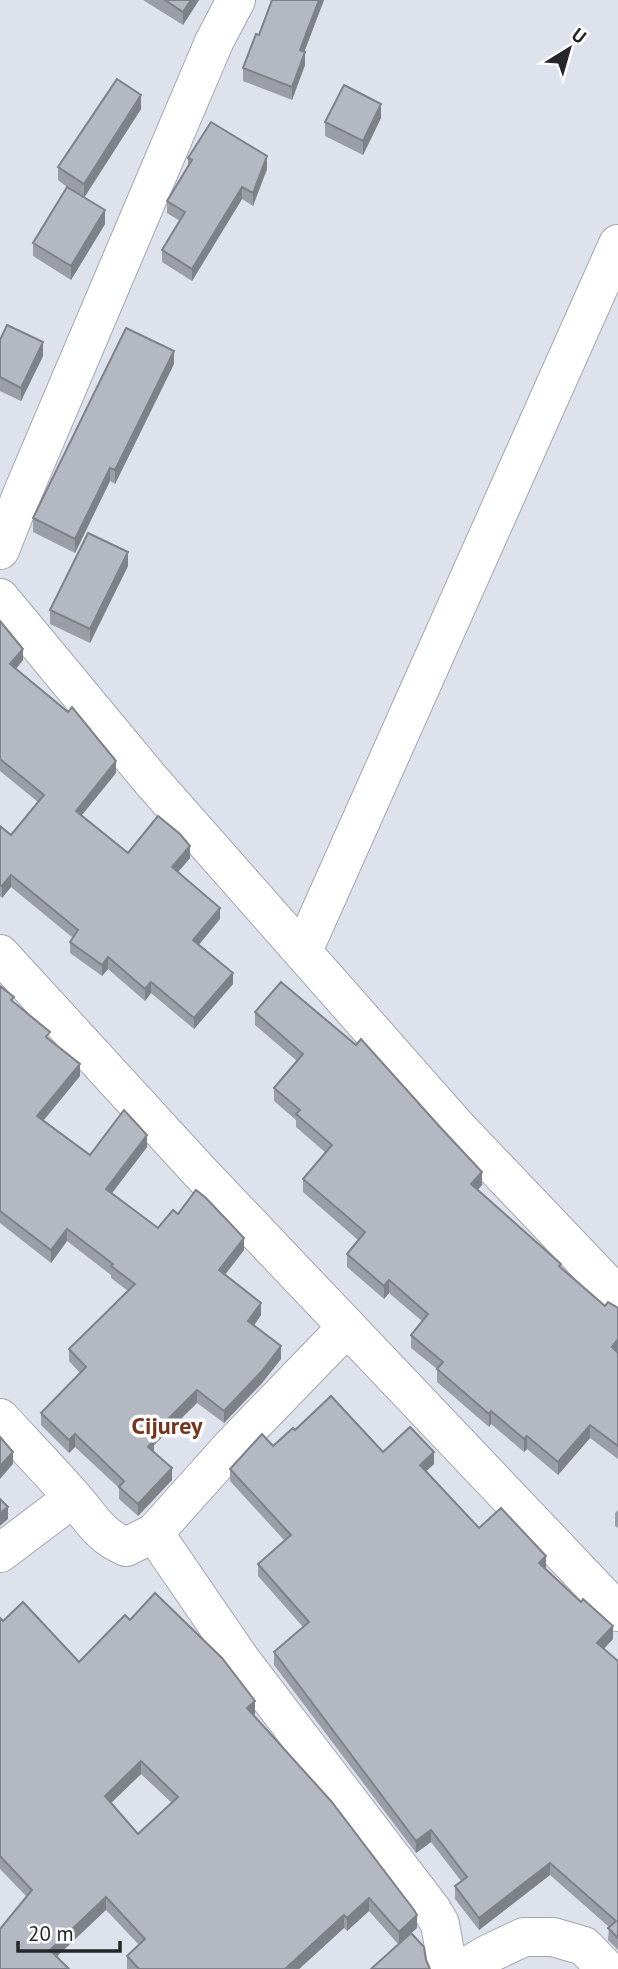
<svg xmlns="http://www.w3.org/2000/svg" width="618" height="1969" font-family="'PT Sans',sans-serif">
  <rect width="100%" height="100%" fill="#dee2ed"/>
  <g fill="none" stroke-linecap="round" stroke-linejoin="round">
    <defs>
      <g id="minor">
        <polyline points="0,550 23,492 214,42 236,0"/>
        <polyline points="0,598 150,779 456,1126 618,1296"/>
        <polyline points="303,951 618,244"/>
        <polyline points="0,954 199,1171 618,1612"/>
        <path d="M0,1418C24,1444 48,1469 71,1495C91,1517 97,1534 126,1547L154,1533L232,1446L347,1327"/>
        <polyline points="154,1533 241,1660 432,1910 440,1924 448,1969"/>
        <polyline points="0,1553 73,1498"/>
        <polyline points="463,1969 486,1955 524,1937 553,1937 584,1946 606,1969"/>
      </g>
    </defs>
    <use href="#minor" stroke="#a3a6b1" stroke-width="40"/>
    <use href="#minor" stroke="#fff" stroke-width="38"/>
  </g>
  <g fill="#9b9ea7" fill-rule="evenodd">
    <polygon points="143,0 199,0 183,25"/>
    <polygon points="272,0 324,0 304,52 305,65 292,100 243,81 243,68 259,35"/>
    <polygon points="141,109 84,197 105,224 71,280 33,256 33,243 67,187 58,180 58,167"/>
    <polygon points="381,118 363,155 325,136 325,122"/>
    <polygon points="188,158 267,169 253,206 242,199 192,281 162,262 162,250 180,221 167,213 167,201 188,168"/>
    <polygon points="0,340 43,356 21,401 0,391"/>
    <polygon points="174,364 115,484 110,481 75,553 33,532 33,518"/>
    <polygon points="128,566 90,643 50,624 50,610"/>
    <polygon points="0,621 23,660 16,669 116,773 82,815 128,853 190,858 178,872 220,919 199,945 233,984 194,1029 151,993 145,1001 108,969 102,976 70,953 70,942 73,938 11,887 2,898 0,896 0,826 11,835 38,802 0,771"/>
    <polygon points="0,986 14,1002 50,1040 80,1076 44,1120 90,1155 147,1147 112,1193 158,1228 178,1214 244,1250 225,1275 261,1315 254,1326 281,1359 262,1383 224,1423 197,1403 154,1445 154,1452 172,1480 138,1516 119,1499 119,1488 75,1447 69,1453 41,1425 41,1413 80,1373 69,1361 69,1349 128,1291 111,1278 111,1275 67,1241 51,1263 0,1223"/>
    <polygon points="255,1012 482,1185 477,1190 561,1268 605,1306 618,1308 618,1459 590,1438 558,1475 527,1449 524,1452 491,1424 489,1427 437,1382 437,1369 411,1348 411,1335 422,1321 389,1293 384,1299 347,1267 347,1254 358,1240 303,1192 303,1179 326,1153 296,1127 296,1120 274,1101 274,1088 297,1061 255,1025"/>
    <polygon points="295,1430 434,1464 426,1471 479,1528 546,1568 545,1569 613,1639 604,1649 618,1661 618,1950 608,1940 609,1927 550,1875 479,1930 455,1899 455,1886 461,1881 431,1842 416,1853 274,1665 274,1652 303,1627 258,1576 258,1564 284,1540 230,1481 230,1469 273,1446"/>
    <polygon points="618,1510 618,1528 615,1526 615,1513"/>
    <path d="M0,1618L3,1621L79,1662L130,1620L255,1714L253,1715L417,1928L411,1933L426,1960L398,1944L369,1911L347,1931L344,1928L299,1969H127V1956L139,1945L106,1910L1,1929L27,1897L0,1869ZM141,1774L172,1803L138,1834L110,1803Z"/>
  </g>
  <g fill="#7e8188">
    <polygon points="191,0 199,0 183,25 183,12"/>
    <polygon points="319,0 324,0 300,63 300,50"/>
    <polygon points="305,52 305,65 292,100 292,87"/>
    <polygon points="141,95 141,109 84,198 84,184"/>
    <polygon points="381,104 381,118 363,155 363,141"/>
    <polygon points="267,156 267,169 253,206 253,193"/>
    <polygon points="242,187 242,199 192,281 192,269"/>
    <polygon points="105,210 105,224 71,280 71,266"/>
    <polygon points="43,342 43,356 21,401 21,388"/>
    <polygon points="174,351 174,364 115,484 115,470"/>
    <polygon points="110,468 110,481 75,553 75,539"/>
    <polygon points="128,552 128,566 90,643 90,629"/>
    <polygon points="23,649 23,660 10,676 10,664"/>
    <polygon points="116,761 116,773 76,822 76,811"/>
    <polygon points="190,846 190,858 172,879 172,867"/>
    <polygon points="11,875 11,887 2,898 2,886"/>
    <polygon points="220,908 220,919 193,951 193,940"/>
    <polygon points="108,957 108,969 102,976 102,965"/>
    <polygon points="233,973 233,984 194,1029 194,1018"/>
    <polygon points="151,982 151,993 145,1001 145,989"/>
    <polygon points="80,1064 80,1076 37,1128 37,1116"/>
    <polygon points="147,1135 147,1147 106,1201 106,1189"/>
    <polygon points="482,1172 482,1185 471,1197 471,1184"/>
    <polygon points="67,1229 67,1241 51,1263 51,1250"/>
    <polygon points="244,1238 244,1250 219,1282 219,1270"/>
    <polygon points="389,1280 389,1293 384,1299 384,1286"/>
    <polygon points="261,1303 261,1315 248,1333 248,1321"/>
    <polygon points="618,1339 618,1352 612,1347"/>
    <polygon points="281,1346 281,1359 262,1383 224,1423 224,1411"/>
    <polygon points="197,1390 197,1403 154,1445 154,1453 148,1447 150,1437"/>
    <polygon points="491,1411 491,1424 489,1427 489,1414"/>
    <polygon points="590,1425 590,1438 558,1475 558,1462"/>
    <polygon points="75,1434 75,1447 69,1453 69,1440"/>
    <polygon points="527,1436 527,1449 524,1452 524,1439"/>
    <polygon points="13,1452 13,1464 0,1479 0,1466"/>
    <polygon points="434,1452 434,1464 420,1477 420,1465"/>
    <polygon points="172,1468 172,1480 138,1516 138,1504"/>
    <polygon points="8,1507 8,1519 0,1526 0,1513"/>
    <polygon points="546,1556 546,1568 539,1575 539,1563"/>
    <polygon points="613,1626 613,1639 597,1655 597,1643"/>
    <polygon points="255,1701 255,1714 247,1721 247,1708"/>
    <polygon points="141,1761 141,1774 105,1809 105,1796"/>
    <polygon points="431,1830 431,1842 416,1853 416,1841"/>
    <polygon points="550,1863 550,1875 479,1930 479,1918"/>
    <polygon points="106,1897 106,1910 50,1963 50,1950"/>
    <polygon points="369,1898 369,1911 347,1931 347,1918"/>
    <polygon points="344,1915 344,1928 299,1969 285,1969"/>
    <polygon points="417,1915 417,1928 399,1944 399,1932"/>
  </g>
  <g fill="#b4b8c2" stroke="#7e8188" stroke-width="2" fill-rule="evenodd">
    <polygon points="165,0 191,0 183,12"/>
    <polygon points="272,0 319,0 300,50 305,52 292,87 243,68 256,34 259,35"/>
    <polygon points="117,79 141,95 84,184 58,167"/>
    <polygon points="344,85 381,104 363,141 325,122"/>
    <polygon points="211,122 267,156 253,193 242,187 192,269 162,250 185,212 167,201 192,160 188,158"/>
    <polygon points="67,187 105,210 71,266 33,243"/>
    <polygon points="7,325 43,342 21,388 0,377 0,340"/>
    <polygon points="126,328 174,351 115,470 110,468 75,539 33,518"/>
    <polygon points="88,533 128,552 90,629 50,610"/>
    <polygon points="0,621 23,649 10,664 68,712 72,707 116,761 76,811 128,853 158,816 180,834 190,846 172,867 220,908 193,940 233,973 194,1018 151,982 145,989 108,957 102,965 70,942 78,930 11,875 2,886 0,885 0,826 11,835 44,795 0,759"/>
    <polygon points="281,982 356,1045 361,1039 440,1127 482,1172 471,1184 561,1264 559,1266 605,1306 608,1302 618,1308 618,1339 612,1347 618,1353 618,1446 590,1425 558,1462 527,1436 524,1439 491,1411 489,1414 437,1369 443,1362 411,1335 428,1314 389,1280 384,1286 347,1254 365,1232 303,1179 332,1145 296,1114 300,1110 274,1088 303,1054 255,1012"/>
    <polygon points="0,986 14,997 11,1000 50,1032 46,1037 80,1064 37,1116 90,1155 124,1110 147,1135 106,1189 158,1228 173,1210 178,1214 196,1190 206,1198 244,1238 219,1270 261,1303 248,1321 281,1346 262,1371 224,1411 197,1390 150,1437 154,1440 148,1447 172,1468 138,1504 119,1487 124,1481 75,1434 69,1440 41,1413 86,1367 69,1349 135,1284 111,1266 113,1264 67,1229 51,1250 0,1211"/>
    <polygon points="331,1396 383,1452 410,1427 434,1452 420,1465 479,1528 501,1508 546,1556 539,1563 581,1602 583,1599 613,1626 597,1643 618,1661 618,1938 608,1928 616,1921 550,1863 479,1918 455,1886 467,1877 431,1830 416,1841 274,1652 309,1622 258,1564 291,1535 230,1469 262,1434 273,1446 293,1428 295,1430"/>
    <polygon points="0,1437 13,1452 0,1466"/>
    <polygon points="0,1499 8,1507 0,1513"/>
    <path d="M155,1593L222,1658L255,1701L247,1708L331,1801L414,1910L417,1915L399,1932L369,1898L347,1918L344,1915L285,1969H139L127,1956L145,1939L106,1897L50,1950L69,1969H0V1929L32,1890L0,1856V1618L3,1621L23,1602L79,1662L125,1615L130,1620ZM141,1761L178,1797L138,1834L105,1796Z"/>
    <polygon points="411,1933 424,1947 426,1960 430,1969 371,1969"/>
  </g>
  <g text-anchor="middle" stroke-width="7" stroke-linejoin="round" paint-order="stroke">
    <g font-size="24" font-weight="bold" fill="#77341d" stroke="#fff">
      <text x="167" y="1434">Cijurey</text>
    </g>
  </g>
  <g transform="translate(569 49) rotate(37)" stroke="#ffffff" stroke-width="5" paint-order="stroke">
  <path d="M0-5L12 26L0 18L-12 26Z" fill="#24262a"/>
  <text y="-10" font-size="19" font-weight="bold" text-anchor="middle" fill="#24262a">U</text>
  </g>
  <path d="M18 1941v10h102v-10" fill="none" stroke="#24262a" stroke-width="3.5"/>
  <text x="28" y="1941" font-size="21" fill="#24262a" stroke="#ffffff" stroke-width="5" paint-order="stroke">20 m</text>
</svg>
